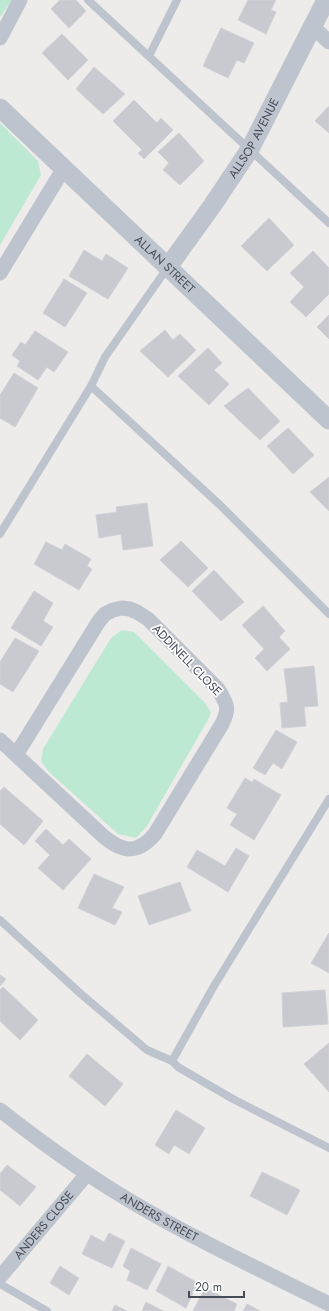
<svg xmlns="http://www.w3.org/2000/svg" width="329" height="1311" font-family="Jost,sans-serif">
  <rect width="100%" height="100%" fill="#eeeceb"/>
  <g fill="#bde9d3">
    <polygon points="0,0 12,0 0,17"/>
    <polygon points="0,123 38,161 41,175 0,245"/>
    <polygon points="122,630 134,632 205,703 211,712 209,718 147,826 136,838 118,834 48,771 41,761 43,749 111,638"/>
  </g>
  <g fill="#c9cad0" stroke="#d0d1d7">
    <polygon points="60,0 76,0 86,11 69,28 51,9"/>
    <polygon points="248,0 276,0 271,10 276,12 266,34 238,20"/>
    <polygon points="221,28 254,43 244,63 237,60 228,78 203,66"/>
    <polygon points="62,34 88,60 68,80 42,53"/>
    <polygon points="94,67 125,94 103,114 76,89"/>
    <polygon points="134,100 157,123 161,118 173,130 144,159 138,153 142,150 113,121"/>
    <polygon points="328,107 329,107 329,133 315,121"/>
    <polygon points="179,133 204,161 180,185 163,170 169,163 158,152"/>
    <polygon points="269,218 294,245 267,271 241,246"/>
    <polygon points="84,250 102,261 106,254 128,268 108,299 69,276"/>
    <polygon points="313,251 329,268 329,294 306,317 290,302 304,287 290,273"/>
    <polygon points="64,279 87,293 65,327 43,313"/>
    <polygon points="329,315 329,339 317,327"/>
    <polygon points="165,330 173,340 180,334 196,350 168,377 140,351"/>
    <polygon points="35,331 68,352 54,372 47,367 38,380 17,366 20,361 12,355 21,342 25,345"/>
    <polygon points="208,348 222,363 214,370 229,384 209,405 178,376"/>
    <polygon points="14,373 38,388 15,427 0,418 0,395"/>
    <polygon points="248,388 280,421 260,440 224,406"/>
    <polygon points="288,428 314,455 293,474 267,446"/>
    <polygon points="329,477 329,511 310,492"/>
    <polygon points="147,503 153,546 123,550 121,534 99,538 96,515 117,512 116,507"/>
    <polygon points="181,541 208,568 188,587 160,560"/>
    <polygon points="46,542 62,550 65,544 91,559 87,566 92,569 79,590 34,564"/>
    <polygon points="214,570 244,602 221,621 192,591"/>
    <polygon points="34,591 53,603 43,621 53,627 41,646 11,628"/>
    <polygon points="263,606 285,631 279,637 290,649 267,671 255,658 264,649 242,625"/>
    <polygon points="15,638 39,651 13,692 0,684 0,662"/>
    <polygon points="314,666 318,706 304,707 306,726 282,728 280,703 288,702 284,669"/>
    <polygon points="276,730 297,742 282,769 273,763 265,775 253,768"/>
    <polygon points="245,778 252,782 254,779 281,795 254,840 230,825 237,814 227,808"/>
    <polygon points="4,787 43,821 24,845 0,824 0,791"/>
    <polygon points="46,829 63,845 69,839 91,859 63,890 38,868 50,855 35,841"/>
    <polygon points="236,848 249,856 228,892 187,867 197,850 225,866"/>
    <polygon points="94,874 124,887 112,908 122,912 115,925 78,908"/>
    <polygon points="180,882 191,911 149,925 138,896"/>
    <polygon points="329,933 329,973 311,963"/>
    <polygon points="0,975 6,979 0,986"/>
    <polygon points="3,987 38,1020 20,1040 0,1021 0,990"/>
    <polygon points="325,990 328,1024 283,1027 282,993"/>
    <polygon points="329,1043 329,1092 304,1064"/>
    <polygon points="87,1054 123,1084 105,1106 69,1076"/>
    <polygon points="176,1110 205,1128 189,1154 174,1145 169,1154 155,1145"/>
    <polygon points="7,1165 36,1187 20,1206 0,1190 0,1174"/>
    <polygon points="262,1172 300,1190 287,1215 250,1196"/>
    <polygon points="109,1233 125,1241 112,1268 82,1254 91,1235 104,1242"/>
    <polygon points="131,1248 161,1264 147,1290 127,1280 130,1271 123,1266"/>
    <polygon points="60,1266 79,1278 69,1295 50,1283"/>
    <polygon points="168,1266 198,1283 186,1308 156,1291"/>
    <polygon points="205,1288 237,1304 234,1311 193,1311"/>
    <polygon points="146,1302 163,1311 142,1311"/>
    <polygon points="247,1304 260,1311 243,1311"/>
    <polygon points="115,1305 127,1311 112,1311"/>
  </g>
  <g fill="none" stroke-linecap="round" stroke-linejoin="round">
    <g stroke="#bec4cd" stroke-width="8">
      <polyline points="88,0 329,223"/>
      <polyline points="149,56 177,0"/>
      <polyline points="91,386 220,505 329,614"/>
      <polyline points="0,534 91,386 105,357 168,267"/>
      <polyline points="0,920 81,994 147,1050 172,1061 178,1067 233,1099 329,1148"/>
      <polyline points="172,1061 214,986 329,799"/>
      <polyline points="0,1284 47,1311"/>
    </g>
    <g stroke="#bec4cd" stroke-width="15">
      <polyline points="312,26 329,42"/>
      <polyline points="0,38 20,0"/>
      <polyline points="0,273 64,168"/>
      <path d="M0,740L103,836C123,853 138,854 155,834L222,724C230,708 227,704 218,689L148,619L137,612L130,609L122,608L113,610L105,614L99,621L16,755"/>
      <path id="s1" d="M0,1110C42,1143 86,1175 132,1202C196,1240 263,1271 329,1304"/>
      <path id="s2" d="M0,1277L87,1174"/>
    </g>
    <g stroke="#bec4cd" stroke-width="19">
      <path id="s3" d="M0,108L329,420"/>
      <path id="s4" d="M168,267L212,206L250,149L326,0"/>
    </g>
  </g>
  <g text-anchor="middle" stroke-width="3.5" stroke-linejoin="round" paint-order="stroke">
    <g font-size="12" fill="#464c57" stroke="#fff">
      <text dy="4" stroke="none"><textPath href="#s4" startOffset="155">ALLSOP AVENUE</textPath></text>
      <text dy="4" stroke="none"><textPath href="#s3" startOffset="227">ALLAN STREET</textPath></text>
      <text transform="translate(187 660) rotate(46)" y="4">ADDINELL CLOSE</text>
      <text dy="4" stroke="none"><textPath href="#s1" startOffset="192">ANDERS STREET</textPath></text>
      <text dy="4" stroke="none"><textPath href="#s2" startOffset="68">ANDERS CLOSE</textPath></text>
    </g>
  </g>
  <path d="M189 1291v6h55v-6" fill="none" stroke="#464c57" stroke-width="2"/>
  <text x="195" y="1291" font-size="12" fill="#464c57" stroke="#ffffff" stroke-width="3" paint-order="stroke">20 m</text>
</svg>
